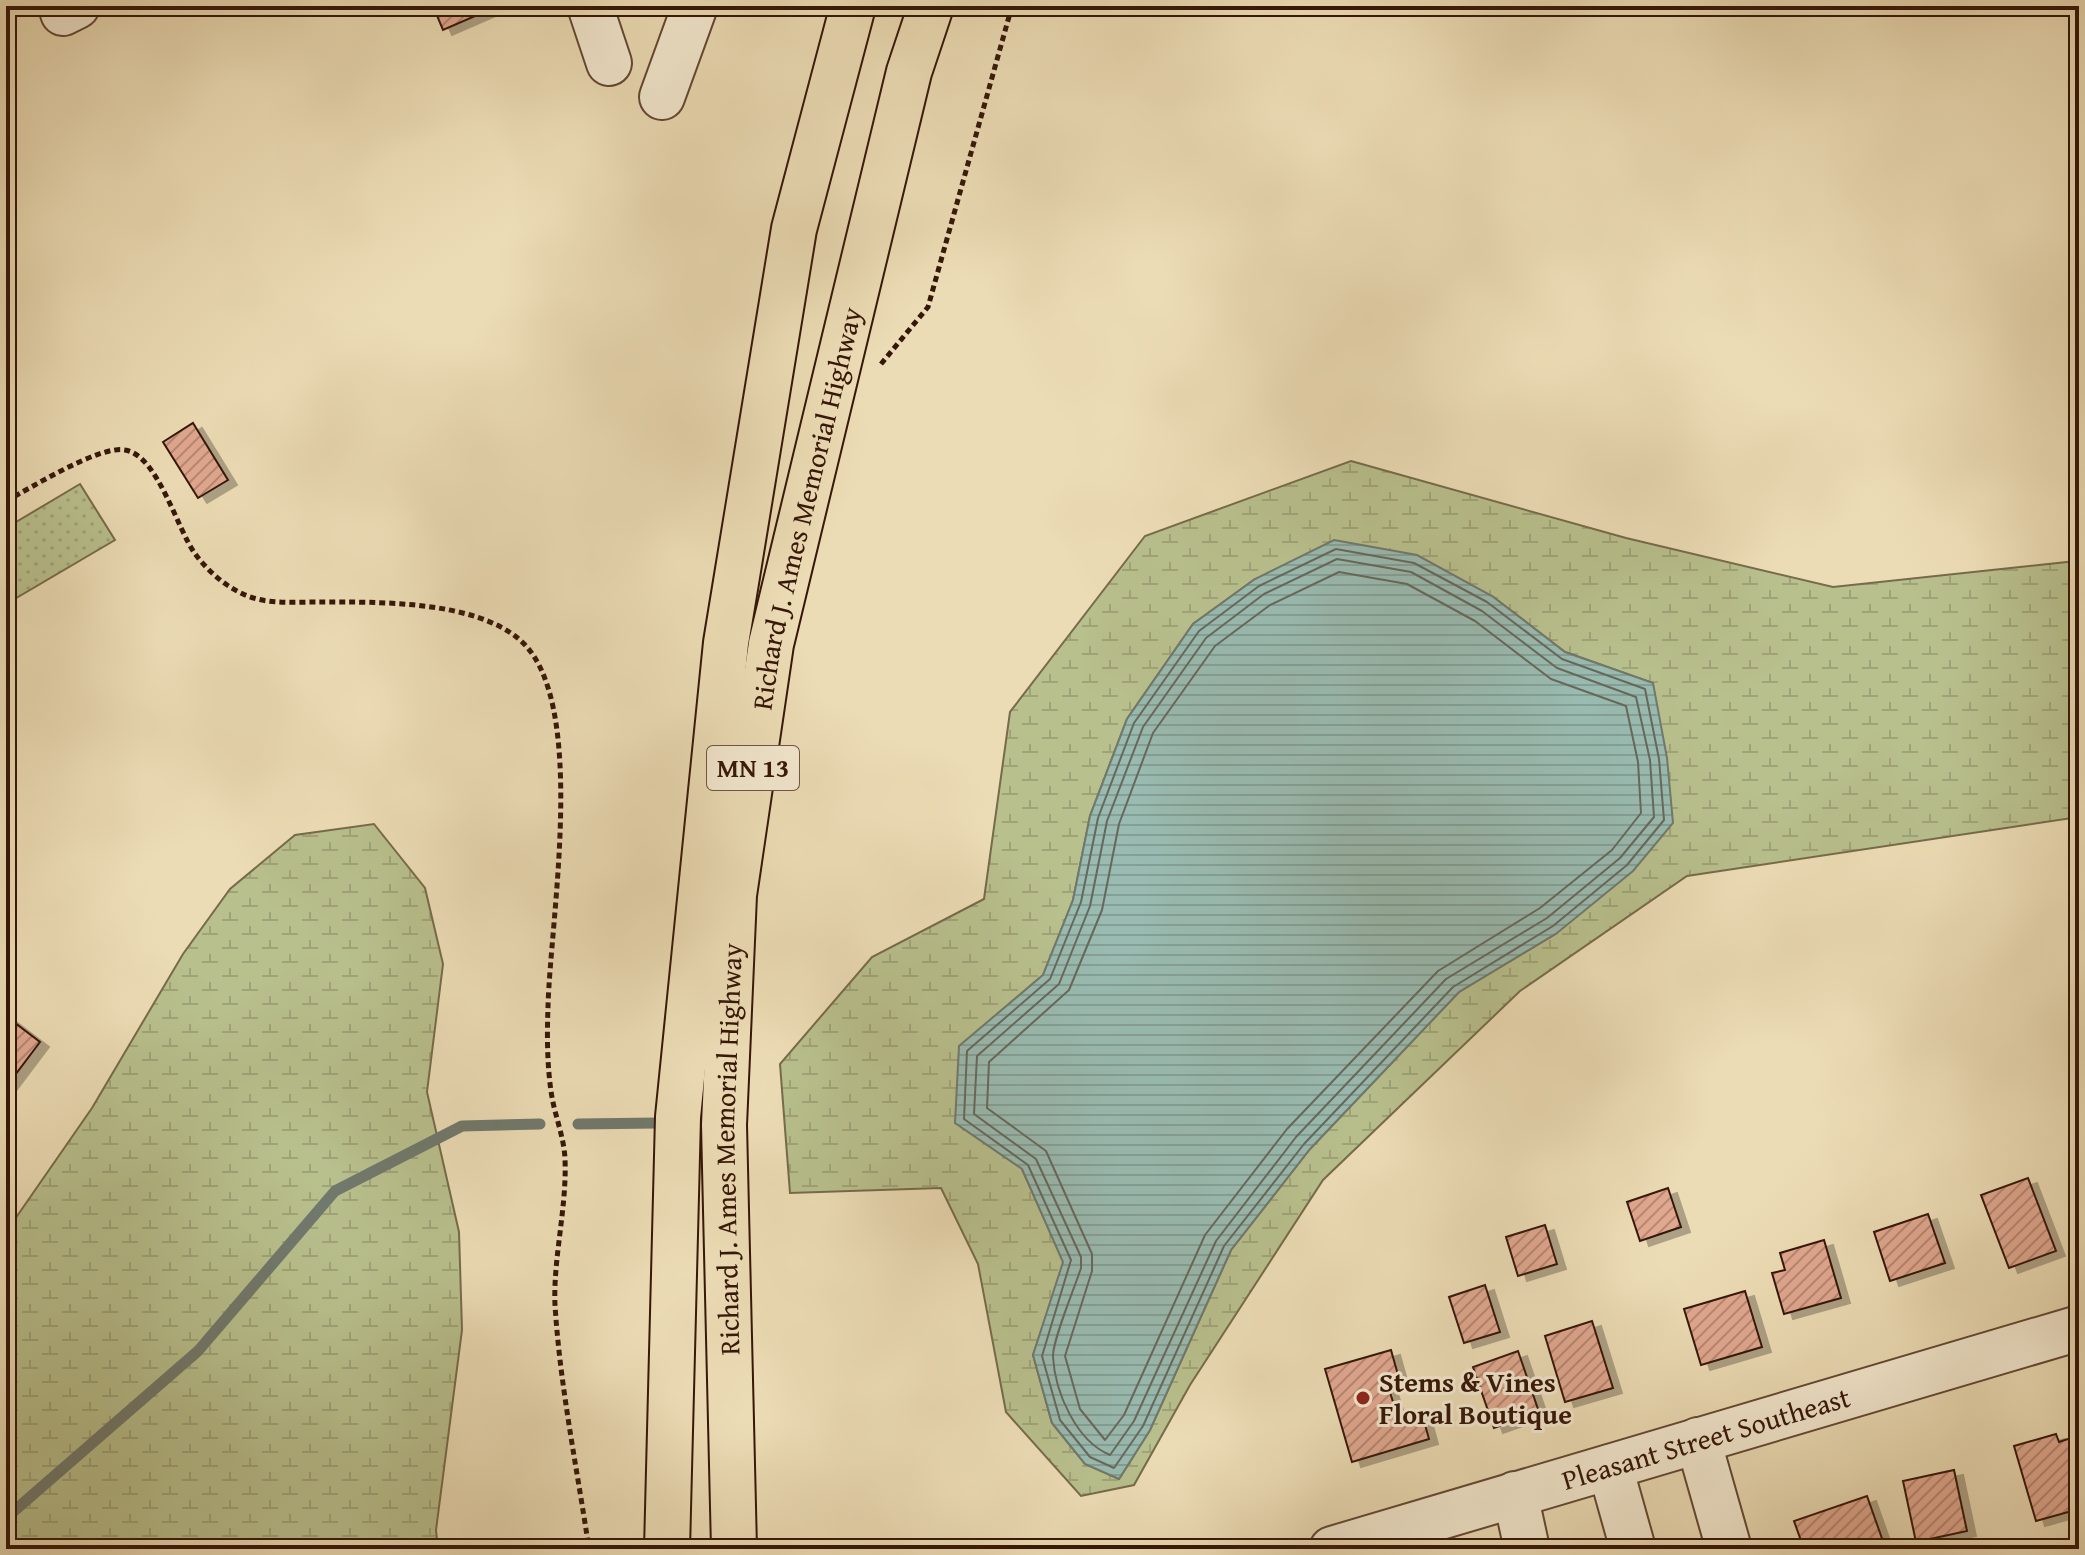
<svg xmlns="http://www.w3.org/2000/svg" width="2085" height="1555" font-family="'Gentium Book Plus',serif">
  <defs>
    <pattern id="wetland-marsh" width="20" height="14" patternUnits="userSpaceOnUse" patternTransform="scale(2)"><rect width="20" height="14" fill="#b8c08d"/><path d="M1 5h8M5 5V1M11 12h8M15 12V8" fill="none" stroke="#9fa478"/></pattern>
    <pattern id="park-dots" width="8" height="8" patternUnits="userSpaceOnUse" patternTransform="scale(2)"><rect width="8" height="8" fill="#b8c08d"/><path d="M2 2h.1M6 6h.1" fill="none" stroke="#9fa478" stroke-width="1.8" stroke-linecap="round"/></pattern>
    <pattern id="water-rules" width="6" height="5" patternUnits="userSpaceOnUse" patternTransform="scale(2)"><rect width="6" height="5" fill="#99bbb1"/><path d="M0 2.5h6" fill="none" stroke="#84a097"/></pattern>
    <pattern id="building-hatch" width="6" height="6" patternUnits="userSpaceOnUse" patternTransform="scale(2)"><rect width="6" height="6" fill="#e1a890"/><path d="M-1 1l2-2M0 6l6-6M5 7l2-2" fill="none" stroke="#b78874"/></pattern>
    <filter id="shadow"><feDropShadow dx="9" dy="5" stdDeviation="0" flood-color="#0004"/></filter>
  </defs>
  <rect width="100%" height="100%" fill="#ecdcb5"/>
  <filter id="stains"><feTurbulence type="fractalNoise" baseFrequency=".0025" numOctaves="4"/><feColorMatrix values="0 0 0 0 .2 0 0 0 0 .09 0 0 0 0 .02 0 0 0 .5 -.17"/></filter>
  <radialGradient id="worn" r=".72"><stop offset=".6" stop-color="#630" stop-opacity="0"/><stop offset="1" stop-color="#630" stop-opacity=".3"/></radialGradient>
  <g fill="url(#wetland-marsh)" stroke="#766b4a" stroke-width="2" fill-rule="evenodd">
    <path d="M1351,461L1626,538L1833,587L2076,561L2079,552V817L1687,876L1520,991L1323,1180L1190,1385L1134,1485L1081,1496L1006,1412L978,1264L941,1188L790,1193L780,1064L872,957L984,899L1010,712L1145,536ZM1255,579L1492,596L1565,652L1653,683L1557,933L1459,992L1310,1149L1231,1250L1150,1430L1119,1479L1085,1464L1052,1423L1033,1355L1064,1263L1022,1169L959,1047L1043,975L1073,900L1090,816L1127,719L1193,624Z"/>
    <polygon points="374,824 425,888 443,964 427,1092 459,1232 462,1330 436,1530 438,1549 6,1549 6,1232 92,1108 183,954 230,889 295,835"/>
  </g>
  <polygon fill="url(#park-dots)" stroke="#766b4a" stroke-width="2" points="80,484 115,540 6,604 6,528"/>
  <polygon fill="url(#water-rules)" stroke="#71796d" stroke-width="2" points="1334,540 1417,555 1492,596 1565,652 1653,683 1667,758 1673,823 1633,871 1557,933 1459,992 1310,1149 1231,1250 1150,1430 1119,1479 1085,1464 1052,1423 1033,1355 1063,1262 1022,1169 955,1123 959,1046 1043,975 1073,900 1090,816 1127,719 1193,624 1255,579"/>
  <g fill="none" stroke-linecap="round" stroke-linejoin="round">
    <g stroke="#67685c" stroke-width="2">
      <polygon points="1336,549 1414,563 1487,602 1562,659 1645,689 1659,759 1664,820 1627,865 1553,926 1453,987 1304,1144 1224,1246 1143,1426 1114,1468 1090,1457 1060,1420 1042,1356 1071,1260 1028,1165 964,1119 967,1051 1050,979 1081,902 1098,818 1134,723 1199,631 1259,586"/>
      <path d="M1337,559L1411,572L1482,611L1557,668L1636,697L1650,760L1654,817L1620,858L1547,918L1446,979L1296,1137L1216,1241L1134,1421L1110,1455C1076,1441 1055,1392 1053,1357C1052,1341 1075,1287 1081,1268V1257L1036,1159L974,1114L977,1056L1059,984L1090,906L1107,821L1143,727L1206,638L1264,594Z"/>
      <polygon points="1339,572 1407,584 1475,621 1551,679 1626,706 1638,762 1641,813 1612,850 1540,908 1438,971 1287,1129 1205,1235 1124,1415 1105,1440 1080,1409 1065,1356 1092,1271 1092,1254 1046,1151 987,1108 989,1062 1069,990 1102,910 1119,824 1153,733 1215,646 1270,605"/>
    </g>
    <g stroke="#71796d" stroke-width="11">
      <polyline points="578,1124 657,1123"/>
      <polyline points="6,1518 198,1351 335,1191 462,1126 540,1124"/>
    </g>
  </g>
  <g fill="url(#building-hatch)" stroke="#351608" stroke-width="2" filter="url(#shadow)">
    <polygon points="433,6 498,6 443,30"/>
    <polygon points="193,423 228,480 198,498 163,442"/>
    <polygon points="6,1016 40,1042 6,1087"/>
    <polygon points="2028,1178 2056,1251 2009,1268 1981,1195"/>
    <polygon points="1668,1188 1681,1227 1640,1241 1627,1202"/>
    <polygon points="1928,1214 1945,1263 1890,1281 1874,1232"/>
    <polygon points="1545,1225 1557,1264 1518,1276 1506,1237"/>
    <polygon points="1824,1240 1841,1298 1784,1314 1772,1273 1785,1270 1780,1253"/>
    <polygon points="1485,1285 1500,1332 1464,1343 1449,1297"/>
    <polygon points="1745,1291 1762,1347 1701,1365 1684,1309"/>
    <polygon points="1592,1321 1613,1388 1565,1402 1545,1336"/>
    <polygon points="1391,1350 1400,1382 1388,1386 1398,1418 1421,1410 1429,1439 1352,1462 1325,1369"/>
    <polygon points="1518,1351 1539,1412 1494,1428 1473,1367"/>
    <polygon points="2056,1434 2059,1442 2077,1436 2079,1509 2036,1521 2014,1446"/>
    <polygon points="1954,1470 1967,1531 1916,1542 1903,1481"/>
    <polygon points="1867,1496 1885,1547 1804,1549 1794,1521"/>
  </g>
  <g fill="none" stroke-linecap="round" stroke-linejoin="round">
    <defs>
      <g id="minor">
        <polyline points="61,6 63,13 77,6"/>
        <polyline points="590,6 609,63"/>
        <polyline points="662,97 695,6"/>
        <polyline points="1698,1440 1729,1549"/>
        <polyline points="1610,1467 1633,1549"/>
        <polyline points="1515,1494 1527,1549"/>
        <path id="s1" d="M1332,1549L2079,1328"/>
      </g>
      <g id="major">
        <polyline points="667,1549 678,1117 726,643 794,229 853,6"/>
        <path id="s2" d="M734,1549L724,1125L734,895L771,644L909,72L931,6"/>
      </g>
    </defs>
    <use href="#minor" stroke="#634833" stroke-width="48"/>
    <use href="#major" stroke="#351608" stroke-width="48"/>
    <g stroke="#351608" stroke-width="5" stroke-dasharray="6 4" stroke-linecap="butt">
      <polyline points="881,364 928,307 1012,6"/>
      <path d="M6,501C31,488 99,445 125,450C158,455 177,530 196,555C208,571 225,586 243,594C266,605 294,602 319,602C377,602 474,600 520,640C589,700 550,920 548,1007C547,1034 547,1064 551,1091C554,1114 564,1136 565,1159C567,1208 553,1258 555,1305C560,1386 577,1468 589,1549"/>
    </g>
    <use href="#minor" stroke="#f3e8cf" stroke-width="44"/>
    <use href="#major" stroke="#ecdcb5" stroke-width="44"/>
  </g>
  <circle fill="#8f2418" stroke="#f3e8cf" stroke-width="3" cx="1363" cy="1398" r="8"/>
  <g text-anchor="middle" stroke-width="6" stroke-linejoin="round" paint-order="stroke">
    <rect fill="#f3e8cf" stroke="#6e5544" stroke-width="2" x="707" y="746" width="92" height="44" rx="6"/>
    <g font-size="26" font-weight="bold" fill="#351608">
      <text x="753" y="777">MN 13</text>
    </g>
    <g font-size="28" fill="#351608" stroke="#f3e8cf">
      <text dy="10" stroke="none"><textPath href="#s2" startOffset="1048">Richard J. Ames Memorial Highway</textPath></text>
      <text dy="10" stroke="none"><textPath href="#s2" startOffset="400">Richard J. Ames Memorial Highway</textPath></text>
      <text dy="10" stroke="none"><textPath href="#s1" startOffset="390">Pleasant Street Southeast</textPath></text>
    </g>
    <g font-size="28" font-weight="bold" fill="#351608" stroke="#f3e8cf" text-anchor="start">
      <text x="1379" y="1392">Stems &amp; Vines<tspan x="1379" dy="32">Floral Boutique</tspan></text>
    </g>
  </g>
  <rect width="2085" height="1555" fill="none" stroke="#ecdcb5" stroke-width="32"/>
  <rect x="8" y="8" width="2069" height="1539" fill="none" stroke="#351608" stroke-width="4"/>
  <rect x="16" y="16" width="2053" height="1523" fill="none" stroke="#351608" stroke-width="2"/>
  <rect width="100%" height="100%" filter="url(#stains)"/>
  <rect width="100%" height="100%" fill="url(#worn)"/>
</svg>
